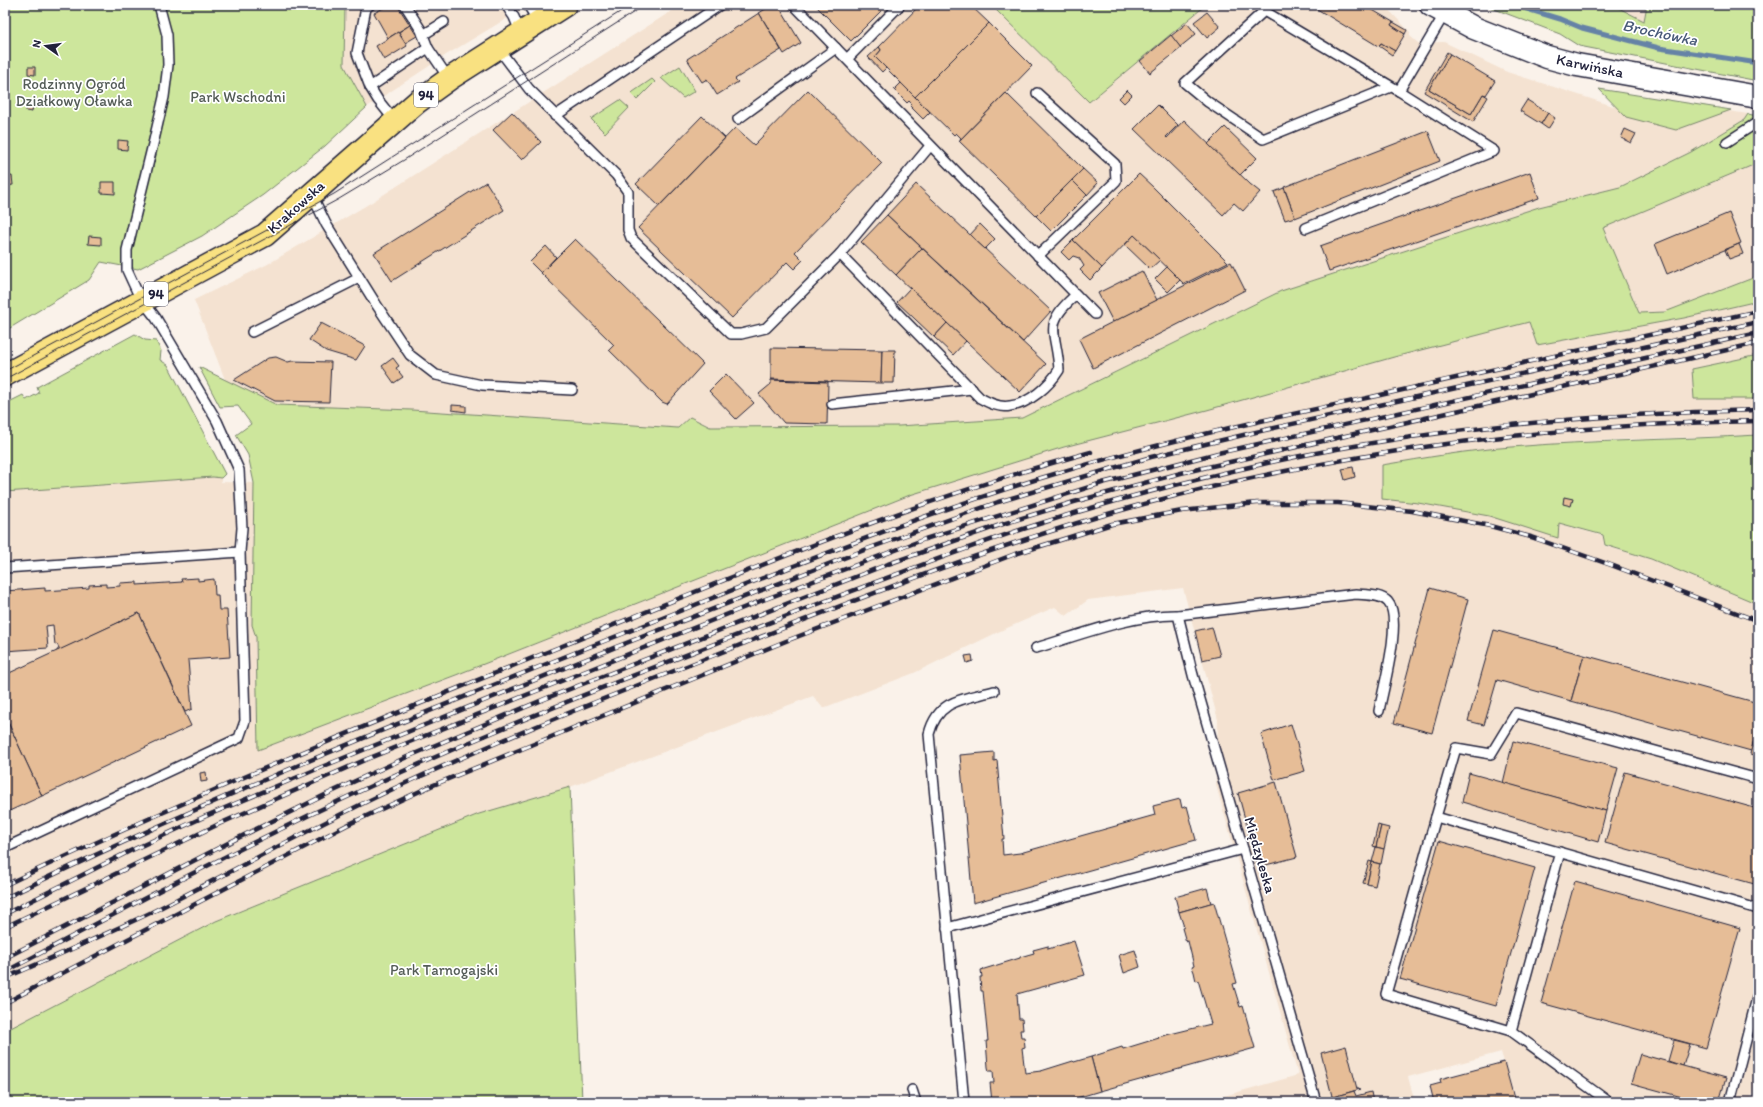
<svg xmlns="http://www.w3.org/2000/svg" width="1763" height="1107" font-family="Itim,sans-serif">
  <rect width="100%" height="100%" fill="#faf2ea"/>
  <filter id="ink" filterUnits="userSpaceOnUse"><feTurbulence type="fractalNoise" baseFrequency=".025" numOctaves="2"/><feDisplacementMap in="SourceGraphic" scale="8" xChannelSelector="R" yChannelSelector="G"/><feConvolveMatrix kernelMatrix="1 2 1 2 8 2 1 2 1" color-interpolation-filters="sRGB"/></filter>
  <g filter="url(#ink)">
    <g fill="#f4e2d1">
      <polygon points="345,5 529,5 446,55 367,107 344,65"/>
      <polygon points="681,5 991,5 1089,102 1206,5 1384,5 1410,32 1410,36 1418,43 1444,42 1507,72 1613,106 1644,98 1748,114 1744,120 1691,152 1620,187 1539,207 1281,291 1022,418 899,426 710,427 690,417 678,428 412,410 277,405 226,382 194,300 268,264 372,202"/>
      <polygon points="1533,5 1647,5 1640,39"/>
      <polygon points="1758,163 1758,276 1665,312 1639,313 1603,228"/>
      <polygon points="1758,301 1758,355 1692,369 1694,399 1758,399 1758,435 1611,440 1512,447 1481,450 1382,465 1382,485 1559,523 1603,536 1605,546 1651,559 1758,604 1758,1072 1750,1102 1565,1102 1564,1100 1556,1102 1516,1102 1501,1052 1408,1077 1415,1102 1203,1102 1298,1075 1216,785 1218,720 1183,588 1088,600 1066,616 1055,607 998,632 914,673 823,708 813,696 570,787 479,814 216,921 5,1031 5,492 213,477 221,478 221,482 254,483 252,625 256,637 258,750 456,675 910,495 1064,447 1207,410 1394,357 1529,322 1537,345 1684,318"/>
    </g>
    <g fill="#cde69c" stroke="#78846c">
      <polygon points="5,5 345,5 344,65 367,107 325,146 263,195 202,236 138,269 101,262 89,280 5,331"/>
      <polygon points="991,5 1206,5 1089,102"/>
      <polygon points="1484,5 1613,5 1644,21 1647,5 1758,5 1758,81 1579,46 1560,34"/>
      <polygon points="680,66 695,91 683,98 661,78"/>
      <polygon points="652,79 655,82 637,100 631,94 633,92"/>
      <polygon points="1599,89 1731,110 1676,130 1626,117"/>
      <polygon points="620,100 629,108 605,133 591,119"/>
      <polygon points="1748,114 1758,116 1758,163 1603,228 1639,313 1665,312 1758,276 1758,301 1684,318 1537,345 1529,322 1394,357 1207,410 1064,447 910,495 456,675 258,750 256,637 252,625 254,483 248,455 236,435 251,424 238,406 220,407 199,367 277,405 412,410 678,428 690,417 710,427 899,426 1022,418 1281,291 1539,207 1620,187 1691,152 1744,120"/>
      <polygon points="135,334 145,340 156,341 161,351 160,360 168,365 225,474 221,478 213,477 5,492 5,404 23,395 26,400 39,393 37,387"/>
      <polygon points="1758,355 1758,399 1694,399 1692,369"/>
      <path d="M1758,435V604L1651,559L1605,545L1603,535L1559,523L1558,538L1489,516L1418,503L1382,499V465C1425,458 1468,450 1512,447C1594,440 1676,440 1758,435Z"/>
      <polygon points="570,787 582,1102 5,1102 5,1031 216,921 479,814"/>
    </g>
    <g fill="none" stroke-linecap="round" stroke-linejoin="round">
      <polyline stroke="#6582a6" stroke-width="5" points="1514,5 1560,19 1582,28 1659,48 1758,63"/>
    </g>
    <g fill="#e6bd97" stroke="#22223b">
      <polygon points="389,5 397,5 410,25 388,38 374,13"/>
      <polygon points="772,5 778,5 801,43 784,54 759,13"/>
      <polygon points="815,5 887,5 851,41"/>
      <polygon points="920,5 970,5 989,23 915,97 875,57 881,50 879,47"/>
      <polygon points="1319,5 1364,5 1393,22 1391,25 1405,34 1395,51 1381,43 1378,46 1317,9"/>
      <polygon points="1207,12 1220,27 1207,38 1194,22"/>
      <polygon points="759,13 781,50 735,79 738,82 717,95 707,79 702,82 687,59"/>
      <polygon points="1393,22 1407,30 1405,34 1391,25"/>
      <polygon points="989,23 1032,66 959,141 961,138 956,133 954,135 915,97"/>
      <polygon points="1187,23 1196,34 1180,47 1171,36"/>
      <polygon points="410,25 417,36 405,43 399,32"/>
      <polygon points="398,32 407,46 384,60 376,46"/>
      <polygon points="1171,35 1181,48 1150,73 1140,61"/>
      <polygon points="1381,43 1395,51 1392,55 1379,46"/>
      <polygon points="879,47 881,50 875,57 886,68 882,72 868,57"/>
      <polygon points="1447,52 1450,54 1429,89 1471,114 1483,94 1488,97 1473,122 1424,92"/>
      <polygon points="1450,54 1495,81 1486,95 1483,94 1471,114 1429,89"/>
      <polygon points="28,67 35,67 35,75 28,74"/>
      <polygon points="901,83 930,112 923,119 910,106 912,104 909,101 907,103 894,90"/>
      <polygon points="808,90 882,163 795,252 803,260 794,269 787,262 732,318 638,228 735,128 754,145"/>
      <polygon points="1127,90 1132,95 1124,103 1119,98"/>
      <polygon points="1006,93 1083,169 1036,216 959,141"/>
      <polygon points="1527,100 1548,113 1541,124 1520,111"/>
      <polygon points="27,105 33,105 32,112 26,111"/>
      <polygon points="1158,105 1178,125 1166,137 1167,138 1184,120 1250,184 1260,192 1243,211 1234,203 1223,215 1134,129"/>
      <polygon points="512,112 541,142 522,160 493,130"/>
      <polygon points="1548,113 1555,118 1548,129 1541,124"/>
      <polygon points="702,116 725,138 659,206 636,184"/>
      <polygon points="1225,127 1257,158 1240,175 1208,144"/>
      <polygon points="1625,129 1636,134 1631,143 1621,138"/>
      <polygon points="1428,131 1440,161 1295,218 1284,187"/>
      <polygon points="118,140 128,141 127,150 118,149"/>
      <polygon points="1083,169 1098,183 1087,195 1072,180"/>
      <polygon points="1530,172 1539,198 1329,271 1320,246"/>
      <polygon points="1139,174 1153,187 1228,262 1184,284 1134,235 1102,268 1073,240"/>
      <polygon points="12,176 13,185 5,186 5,177"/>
      <polygon points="1072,180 1087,195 1051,231 1036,216"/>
      <polygon points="101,182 115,182 115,194 101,193"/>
      <polygon points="486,182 504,210 392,281 374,253"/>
      <polygon points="916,184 1051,311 1023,342 887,215"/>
      <polygon points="1284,188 1295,217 1285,220 1274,192"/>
      <polygon points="1729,213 1741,243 1667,274 1655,244"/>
      <polygon points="887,215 922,248 896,275 861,242"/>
      <polygon points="980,224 995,239 985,249 970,235"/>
      <polygon points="1134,235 1160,260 1150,269 1125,245"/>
      <polygon points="89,236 101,237 101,245 88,244"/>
      <polygon points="575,239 703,364 667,404 662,402 609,350 614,345 541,273"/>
      <polygon points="1073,240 1102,268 1090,280 1080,270 1084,266 1079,258 1073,256 1069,260 1061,252"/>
      <polygon points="1739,244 1743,254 1729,259 1725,250"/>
      <polygon points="546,246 556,257 541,273 530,262"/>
      <polygon points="922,248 1046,364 1020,392 896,275"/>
      <polygon points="1231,262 1245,290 1093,368 1079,339"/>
      <polygon points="1167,267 1180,280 1168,292 1155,279"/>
      <polygon points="1142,271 1157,300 1113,322 1098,293"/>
      <polygon points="910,288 947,323 934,337 897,302"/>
      <polygon points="321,323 365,346 356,360 326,351 309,340"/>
      <polygon points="947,323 966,341 953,355 934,337"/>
      <polygon points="771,348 882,350 881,383 771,380"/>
      <polygon points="882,350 895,350 894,383 881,383"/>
      <polygon points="276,357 288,362 292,361 331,362 329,402 275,401 234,380 268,358"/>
      <polygon points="393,358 399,366 396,368 403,377 394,383 382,366"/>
      <polygon points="726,374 754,403 736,419 709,391"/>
      <polygon points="771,379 828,381 828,382 771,380"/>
      <polygon points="771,380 828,382 827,424 784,423 759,394 771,384"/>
      <polygon points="452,405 466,406 466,412 452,410"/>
      <polygon points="1353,467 1355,477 1345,480 1342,469"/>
      <polygon points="1564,497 1573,499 1571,506 1563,504"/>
      <polygon points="198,578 198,581 214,579 215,595 218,595 219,610 227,610 230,657 188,660 192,709 185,712 139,613 56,652 59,648 57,644 55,645 53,625 46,626 48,648 5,651 5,591 45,588 45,591 89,588 89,585 106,584 106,587 120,586 120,583 137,582 137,585 182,582 181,579"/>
      <polygon points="1430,588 1468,599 1432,733 1394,723"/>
      <polygon points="139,613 191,726 42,796 5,716 5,675"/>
      <polygon points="1212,627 1220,656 1202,660 1195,631"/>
      <polygon points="1494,630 1584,655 1571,701 1497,680 1484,725 1468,721"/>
      <polygon points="972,655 973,661 967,663 965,656"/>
      <polygon points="1584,655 1758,703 1758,725 1751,751 1571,701"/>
      <polygon points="5,716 42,796 5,813"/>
      <polygon points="1291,724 1305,771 1274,780 1261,734"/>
      <polygon points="1758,725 1758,756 1750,754"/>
      <polygon points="1513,741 1618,768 1606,811 1503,783"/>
      <polygon points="994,752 994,761 997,760 1004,839 1002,839 1003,855 1020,853 1155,815 1153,806 1180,799 1182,808 1187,806 1196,840 973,903 960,755"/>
      <polygon points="206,772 207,781 201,782 200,773"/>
      <polygon points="1625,772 1758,809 1758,885 1605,843"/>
      <polygon points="1469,773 1606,811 1598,842 1462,802"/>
      <polygon points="1276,782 1297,857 1258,867 1238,793"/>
      <polygon points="1378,825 1381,826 1376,847 1373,846"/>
      <polygon points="1381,826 1389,828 1384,849 1376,847"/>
      <polygon points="1439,841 1535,868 1496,1006 1400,979"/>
      <polygon points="1376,847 1384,849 1381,864 1372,862"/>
      <polygon points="1369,861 1372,862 1367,884 1363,883"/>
      <polygon points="1372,862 1380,864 1375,886 1367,884"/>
      <polygon points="1575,881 1740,928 1706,1048 1541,1003"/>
      <polygon points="1207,888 1211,903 1179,912 1175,897"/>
      <polygon points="1214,902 1237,983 1233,984 1240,1007 1243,1006 1255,1048 1100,1091 1091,1057 1122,1047 1123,1049 1159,1038 1158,1037 1211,1024 1198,980 1196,981 1194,972 1192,967 1194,966 1188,941 1186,942 1182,928 1184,927 1179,912"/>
      <polygon points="1074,941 1085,975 1017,994 1019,1019 1022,1019 1023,1030 1020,1030 1021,1037 1024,1037 1025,1047 1022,1048 1025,1073 1041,1071 1073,1061 1074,1062 1091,1057 1100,1091 1063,1102 992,1102 990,1083 994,1083 993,1071 989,1071 988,1067 986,1041 988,1041 983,991 981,991 980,977 982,977 981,970 1020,958 1020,957 1034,953 1033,950 1048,946 1048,949"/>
      <polygon points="1135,950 1140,967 1124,973 1119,955"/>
      <polygon points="1674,1040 1690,1044 1683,1066 1668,1061"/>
      <polygon points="1346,1046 1357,1089 1360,1089 1330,1098 1332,1096 1321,1053"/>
      <polygon points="1640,1054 1726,1078 1719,1102 1700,1102 1631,1083"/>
      <polygon points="1504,1062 1515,1102 1434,1102 1430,1086 1441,1083 1440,1079"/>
      <polygon points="1354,1091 1356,1096 1371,1092 1373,1102 1334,1102 1333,1097"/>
    </g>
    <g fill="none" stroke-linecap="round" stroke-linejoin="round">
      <defs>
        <g id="lane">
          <polyline points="370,5 366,8 357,53 370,87 428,48"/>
          <polyline points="405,5 421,30 428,48 449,79"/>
          <polyline points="506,5 514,17 521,34"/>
          <polyline points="528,5 539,23"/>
          <polyline points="794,5 1095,314"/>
          <polyline points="423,35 444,22"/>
          <polyline points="498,48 529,89 616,175 628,192 628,230 631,238 731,334 741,334 766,328 840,254 930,146"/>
          <polyline points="847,59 900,5"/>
          <polyline points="370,87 378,100 394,120"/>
          <polyline points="1391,87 1263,139 1208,102 1185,83 1264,11 1399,91 1445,13"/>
          <polyline points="1037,93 1115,164 1116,181 1038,256"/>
          <polyline points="555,116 720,5"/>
          <polyline points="738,119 836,48"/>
          <polyline points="1727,142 1758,122"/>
          <polyline points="312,195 326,224 376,304 410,355 436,375 482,385 572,390"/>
          <polyline points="1306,228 1494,151 1399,91"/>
          <path d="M840,254L980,398C989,403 999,408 1010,406C1029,404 1049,386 1059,370C1057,331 1041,325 1076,295"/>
          <polyline points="252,332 359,278"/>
          <polyline points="832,404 972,389"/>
          <polyline points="5,568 240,552"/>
          <polyline points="1178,615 1193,675 1316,1102"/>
          <path d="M1036,648C1080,635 1133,614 1178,615L1356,594C1366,595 1381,594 1388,602C1403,618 1383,689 1379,711"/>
          <polyline points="1758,779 1516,713 1491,754 1456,748 1436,817 1758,909"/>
          <polyline points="1436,817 1386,994 1511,1031 1609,1102"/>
          <polyline points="5,848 239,738 245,721 240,552 242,528 239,470 217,421 156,318 139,296 127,270 127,250 154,140 164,97 168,65 167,35 159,5"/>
          <polyline points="947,928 1243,849"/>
          <polyline points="1511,1031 1560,852"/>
          <polyline points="912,1090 916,1102"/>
          <path d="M964,1102L929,734C938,699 964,699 994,691"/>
          <polyline points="1730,1102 1758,994"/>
        </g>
        <polyline id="secondary" points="1431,5 1474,28 1547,57 1577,65 1758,97"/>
        <polyline id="primary" points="5,375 265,235 417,102 449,79 565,5"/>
      </defs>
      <use href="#lane" stroke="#22223b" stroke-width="12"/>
      <use href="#secondary" stroke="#22223b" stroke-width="25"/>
      <use href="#primary" stroke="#22223b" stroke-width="25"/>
      <use href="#lane" stroke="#fff" stroke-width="9"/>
      <use href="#secondary" stroke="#fff" stroke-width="22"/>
      <use href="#primary" stroke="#f9e181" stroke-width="22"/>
      <g stroke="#22223b" stroke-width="1">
        <polyline points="5,371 334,194 631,5"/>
        <polyline points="5,379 339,199 404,160 645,5"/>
      </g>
      <defs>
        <g id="rail">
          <path d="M5,885C189,797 378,720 567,644C739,574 911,501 1091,452"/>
          <path d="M5,898C206,800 414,716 622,634C769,576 916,514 1068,470C1169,440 1273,418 1376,396C1503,367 1631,339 1758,311"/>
          <polyline points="5,914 130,851 206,816 324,766 616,647 867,549 998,502 1151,457 1256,432 1758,322"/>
          <polyline points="5,927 219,824 367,759 763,600 925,539 1102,483 1218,453 1758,333"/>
          <polyline points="5,958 232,841 325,795 407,757 547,698 888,564 1006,523 1074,502 1181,473 1758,343"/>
          <path d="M5,972C126,908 247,843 371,786C507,723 647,670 787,616C865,586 943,556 1023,529C1106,502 1190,480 1276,461C1434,427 1597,414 1758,410"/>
          <path d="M5,978C54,957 102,936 150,913C236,870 320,822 408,782C515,733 625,690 735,647C868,595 1002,542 1140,505C1342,451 1550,424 1758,421"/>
          <polyline points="5,1003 347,825 431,786 786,641 1015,554 1112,524 1182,511 1257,503 1338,503 1412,511 1490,526 1531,537 1611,565 1758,621"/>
        </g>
      </defs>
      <use href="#rail" stroke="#22223b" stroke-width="4.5"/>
      <use href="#rail" stroke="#fff" stroke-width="3" stroke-dasharray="9" stroke-linecap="butt"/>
    </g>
  </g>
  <g text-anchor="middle" stroke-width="3.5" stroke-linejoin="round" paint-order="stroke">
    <g fill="#fff" stroke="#646476" stroke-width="1">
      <rect x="414" y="83" width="24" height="24" rx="3"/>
      <rect x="144" y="282" width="24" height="24" rx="3"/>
    </g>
    <g font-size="14" font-weight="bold" fill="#22223b">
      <text x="426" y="100">94</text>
      <text x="156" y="299">94</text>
    </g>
    <g font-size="15" fill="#22223b" stroke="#fff">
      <text transform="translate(1590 66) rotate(12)" y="5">Karwińska</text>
      <text transform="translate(296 207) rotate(-42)" y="5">Krakowska</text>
      <text transform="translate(1260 855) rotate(74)" y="5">Międzyleska</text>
    </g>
    <g font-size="15" fill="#555d58" stroke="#fff">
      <text x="74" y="89">Rodzinny Ogród<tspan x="74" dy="17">Działkowy Oławka</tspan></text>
      <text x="238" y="102">Park Wschodni</text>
      <text x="444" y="975">Park Tarnogajski</text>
    </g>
    <g font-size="16" font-style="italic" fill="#495a79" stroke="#fff">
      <text transform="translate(1660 32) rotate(12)" y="6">Brochówka</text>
    </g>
  </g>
  <rect width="1763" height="1107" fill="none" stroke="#fff" stroke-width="20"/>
  <rect x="10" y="10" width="1743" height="1087" fill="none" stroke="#22223b" stroke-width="1.5" filter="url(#ink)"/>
  <g transform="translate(46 46) rotate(284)" stroke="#ffffff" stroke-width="3" paint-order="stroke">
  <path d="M0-3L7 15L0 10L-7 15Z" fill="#22223b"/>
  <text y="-6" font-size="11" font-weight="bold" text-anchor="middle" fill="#22223b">N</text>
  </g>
</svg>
